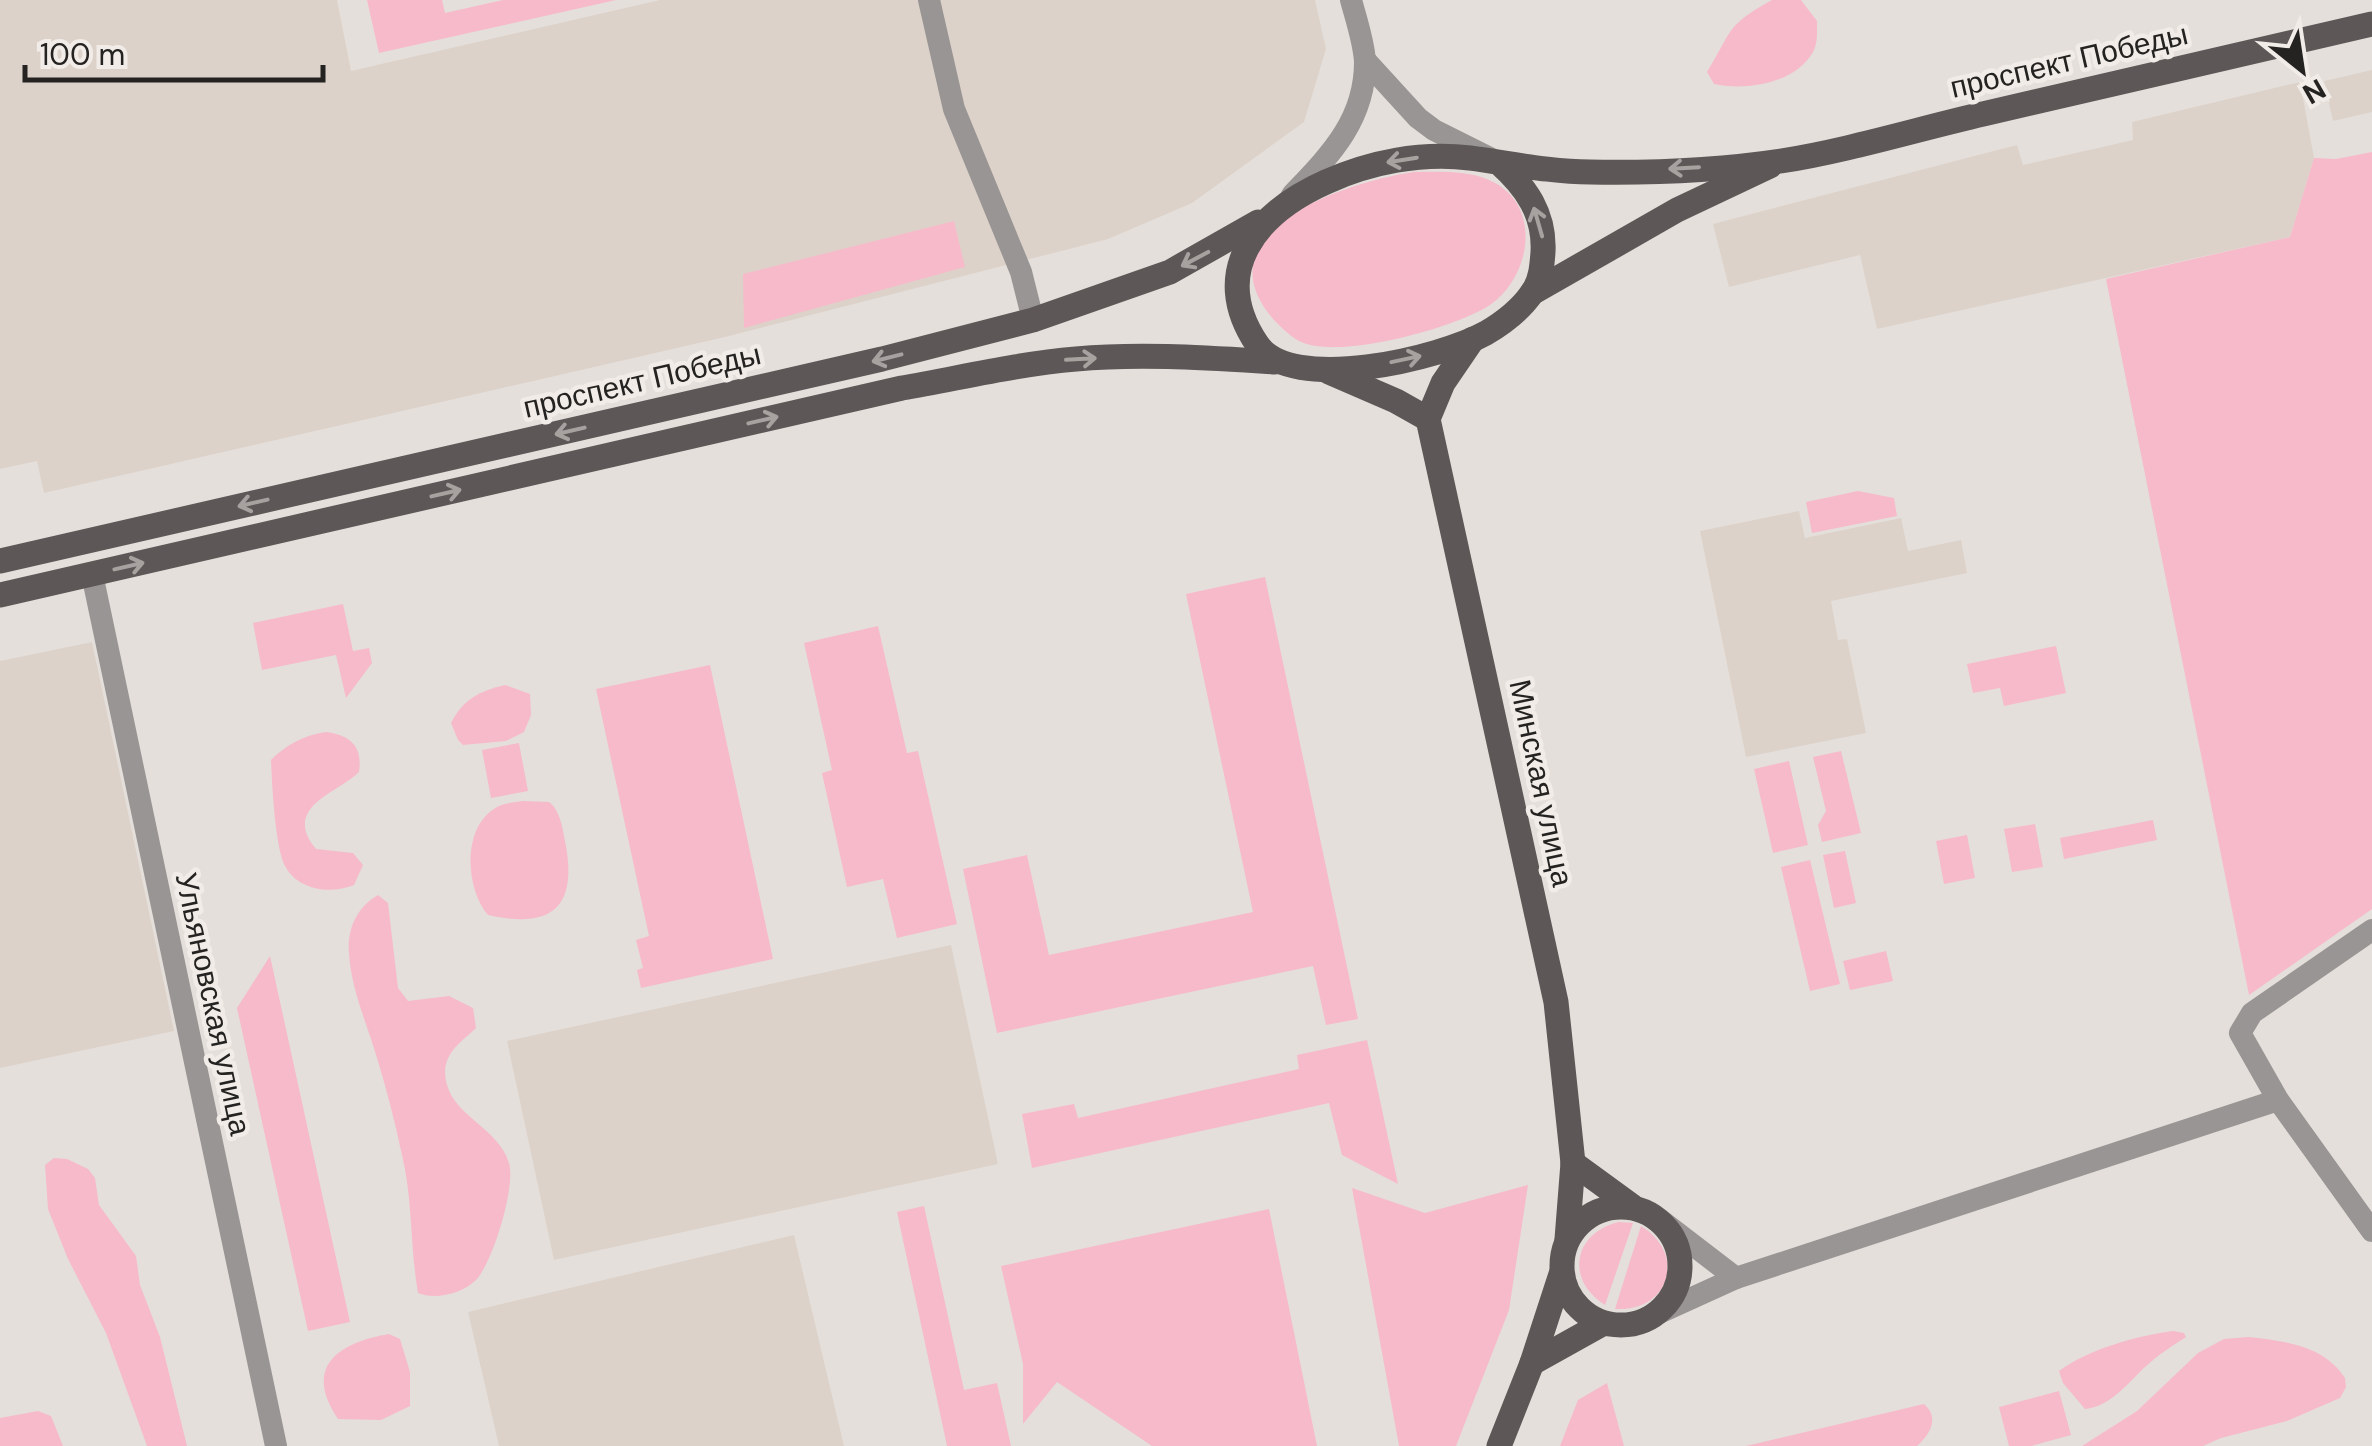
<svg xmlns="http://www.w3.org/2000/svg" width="2372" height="1446" font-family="'DM Sans',sans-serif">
  <rect width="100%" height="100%" fill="#e4dfdb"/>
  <g fill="#ddd2c9">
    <polygon points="0,0 337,0 351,71 660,0 1315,0 1326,49 1304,122 1192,203 1108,239 725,337 44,493 37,461 0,469"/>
    <polygon points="2372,70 2372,112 2333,121 2324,81"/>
    <polygon points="2300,82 2314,158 2290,237 1877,329 1860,255 1729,287 1713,224 2017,145 2023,165 2133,140 2132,122"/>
    <polygon points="1799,511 1805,538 1901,518 1908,551 1961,540 1967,573 1831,601 1838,640 1847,639 1866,733 1746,757 1700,531"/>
    <polygon points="92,642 174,1031 0,1068 0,661"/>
    <polygon points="951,945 998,1164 554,1260 507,1041"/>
    <polygon points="794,1235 844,1446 499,1446 468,1312"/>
  </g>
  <g fill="#f7baca">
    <polygon points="367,0 442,0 445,13 503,0 616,0 379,53"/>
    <path d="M1772,0H1801L1817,21C1817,31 1818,43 1813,52C1795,84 1745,91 1714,84L1707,72C1733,30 1725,26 1772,0Z"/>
    <polygon points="2372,152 2372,909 2249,995 2106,279 2290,237 2314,158 2336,159"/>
    <path d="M1414,172C1439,172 1466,170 1489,180C1543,203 1532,276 1490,305C1455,328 1337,361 1299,341C1287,334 1274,321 1266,310C1207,225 1356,180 1414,172Z"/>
    <polygon points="954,221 965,267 744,328 743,274"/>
    <polygon points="1858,491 1894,498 1897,516 1812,533 1806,502"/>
    <polygon points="1265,577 1358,1019 1326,1025 1313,966 997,1033 963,869 1027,855 1049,955 1253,912 1186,594"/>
    <polygon points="343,604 353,651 369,648 372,663 346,698 336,655 262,670 253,623"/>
    <polygon points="878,626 907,753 918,751 957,924 897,938 883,879 847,887 822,773 832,770 804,643"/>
    <polygon points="2056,646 2066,693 2004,706 2000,688 1973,693 1967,664"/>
    <polygon points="710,665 773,959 641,988 637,970 643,968 636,940 649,936 596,689"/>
    <path d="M505,685L530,694L531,715L524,732L506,741L463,745L458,740L451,723C463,699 480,691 505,685Z"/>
    <path d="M326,732C350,735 363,746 359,772C338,793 281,807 316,849L353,853L363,865L354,885C330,895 296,890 284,864C275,843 272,784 271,760C286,745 304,735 326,732Z"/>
    <polygon points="519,743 528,791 491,798 482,750"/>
    <polygon points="1841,751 1861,833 1822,842 1818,825 1826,811 1813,757"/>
    <polygon points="1789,761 1808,845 1773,853 1754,769"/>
    <path d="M523,801L549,802C561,811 563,831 566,846C577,909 550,929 488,915C465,889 461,824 499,806C506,803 516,802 523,801Z"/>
    <polygon points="2153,820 2157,840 2064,859 2060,838"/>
    <polygon points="2035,824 2043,867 2012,872 2004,829"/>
    <polygon points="1967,835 1975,878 1944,884 1936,841"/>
    <polygon points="1845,851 1856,903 1834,908 1823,855"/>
    <polygon points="1810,860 1840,984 1810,991 1781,867"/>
    <path d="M378,895L388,903L398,988L408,1001L449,996L473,1008L476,1028C458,1045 439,1056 447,1085C456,1117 499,1129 509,1163C516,1186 493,1262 476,1280C462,1294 435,1300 418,1293C410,1248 413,1201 402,1155C395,1123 387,1090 377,1058C367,1024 351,989 349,953C347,929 357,907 378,895Z"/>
    <polygon points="1886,951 1893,981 1850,990 1843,961"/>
    <polygon points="270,956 350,1322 308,1331 237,1008"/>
    <polygon points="1367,1040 1398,1184 1342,1155 1329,1103 1032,1168 1022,1114 1074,1104 1078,1118 1299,1069 1297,1055"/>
    <polygon points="54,1158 67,1159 88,1169 95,1178 99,1205 136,1256 140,1285 160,1337 187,1446 147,1446 106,1333 68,1259 48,1209 45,1165"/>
    <polygon points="1528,1185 1509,1310 1456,1446 1399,1446 1352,1188 1425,1213"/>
    <polygon points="924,1206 964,1390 997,1383 1011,1446 947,1446 897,1212"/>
    <polygon points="1269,1209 1317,1446 1152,1446 1057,1382 1023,1424 1023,1364 1001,1266"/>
    <path d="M1619,1222L1633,1223L1605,1305C1565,1280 1573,1233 1619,1222Z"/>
    <path d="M1641,1226C1687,1254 1670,1312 1615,1309Z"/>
    <path d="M2173,1331L2184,1333L2186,1337C2172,1346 2158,1355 2145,1367C2128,1383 2110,1407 2085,1409L2063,1383L2059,1371C2089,1349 2136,1336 2173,1331Z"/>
    <path d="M389,1334L400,1339L410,1372V1406L381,1420L338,1419C303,1367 337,1343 389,1334Z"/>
    <path d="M2248,1337C2284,1341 2324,1345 2345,1378L2346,1387L2340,1398L2287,1421L2221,1438L2203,1446H2082L2137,1411L2198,1353L2224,1339Z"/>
    <polygon points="1607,1383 1624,1446 1560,1446 1578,1400"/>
    <polygon points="2059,1391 2071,1435 2031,1446 2009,1446 1999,1407"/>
    <path d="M1924,1404C1940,1418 1930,1434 1917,1446H1746Z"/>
    <polygon points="38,1411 51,1416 63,1446 0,1446 0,1418"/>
  </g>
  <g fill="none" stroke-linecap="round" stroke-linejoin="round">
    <g stroke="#989594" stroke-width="22">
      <polyline points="929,0 954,109 1021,272 1033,320"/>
      <polyline points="1365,60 1418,118 1434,130 1490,158"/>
      <path d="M1292,195C1329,156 1365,121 1365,62C1364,42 1356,19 1351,0"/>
      <polyline points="92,574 276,1446"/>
      <polyline points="2372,930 2252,1013 2240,1033 2278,1100 2372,1231"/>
      <polyline points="1663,1222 1736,1278"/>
      <polyline points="1659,1313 1736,1278 2278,1100"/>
    </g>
    <g stroke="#5d5857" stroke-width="25">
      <path d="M1499,163C1526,187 1545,214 1543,252C1542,266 1541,281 1532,293C1521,309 1503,323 1486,333C1441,358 1291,395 1257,344C1208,271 1257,213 1326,182C1370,162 1421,152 1470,158C1509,163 1550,172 1590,172C1650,173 1721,170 1781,161C1846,151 1918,129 1983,114C2113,84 2242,54 2372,24"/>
      <polyline points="1532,293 1677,210 1770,166"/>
      <polyline points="1473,339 1443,383 1428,419 1556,1002 1573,1163 1567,1239"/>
      <polyline points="1329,372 1396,401 1428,419"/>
      <polyline points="0,561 882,359 1033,320 1170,272 1258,222"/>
      <path d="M0,595L902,388C960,378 1017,364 1076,359C1141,353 1209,358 1275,362"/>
      <polyline points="1573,1163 1632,1206"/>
      <circle cx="1621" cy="1266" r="59"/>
      <polyline points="1532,1363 1602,1324"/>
      <polyline points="1499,1446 1532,1363 1561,1274"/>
    </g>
  </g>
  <defs><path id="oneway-shaft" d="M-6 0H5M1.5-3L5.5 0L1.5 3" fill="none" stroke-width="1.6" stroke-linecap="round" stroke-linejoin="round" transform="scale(2.5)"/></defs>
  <g stroke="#a7a2a0">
    <use href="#oneway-shaft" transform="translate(1402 160) rotate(171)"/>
    <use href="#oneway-shaft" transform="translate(1684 168) rotate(177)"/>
    <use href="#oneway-shaft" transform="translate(1538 222) rotate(-106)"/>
    <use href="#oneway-shaft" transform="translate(1195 259) rotate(152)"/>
    <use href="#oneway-shaft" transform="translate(887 358) rotate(166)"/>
    <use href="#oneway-shaft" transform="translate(1081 359) rotate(-3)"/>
    <use href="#oneway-shaft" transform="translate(1406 359) rotate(-12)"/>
    <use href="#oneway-shaft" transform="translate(763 420) rotate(-13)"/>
    <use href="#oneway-shaft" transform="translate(570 431) rotate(167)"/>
    <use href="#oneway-shaft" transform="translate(446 493) rotate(-13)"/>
    <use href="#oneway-shaft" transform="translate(253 503) rotate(167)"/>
    <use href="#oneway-shaft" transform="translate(129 566) rotate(-13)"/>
  </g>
  <g text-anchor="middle" stroke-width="9" stroke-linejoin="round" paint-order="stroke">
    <g font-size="30" fill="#242321" stroke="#f1ece8">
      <text transform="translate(2069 61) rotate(-13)" y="10">проспект Победы</text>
      <text transform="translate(642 381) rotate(-13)" y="10">проспект Победы</text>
      <text transform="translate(1541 783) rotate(78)" y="10">Минская улица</text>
      <text transform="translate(213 1004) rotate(78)" y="10">Ульяновская улица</text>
    </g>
  </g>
  <g transform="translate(2302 70) rotate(150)" stroke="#f1ece8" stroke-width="8" paint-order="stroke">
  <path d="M0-8L18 38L0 25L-18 38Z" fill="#242321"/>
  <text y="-15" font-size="28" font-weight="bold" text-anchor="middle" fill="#242321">N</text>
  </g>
  <path d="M25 65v15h298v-15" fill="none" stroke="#242321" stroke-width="5"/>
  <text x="40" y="65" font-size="30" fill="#242321" stroke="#f1ece8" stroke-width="8" paint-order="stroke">100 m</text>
</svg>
